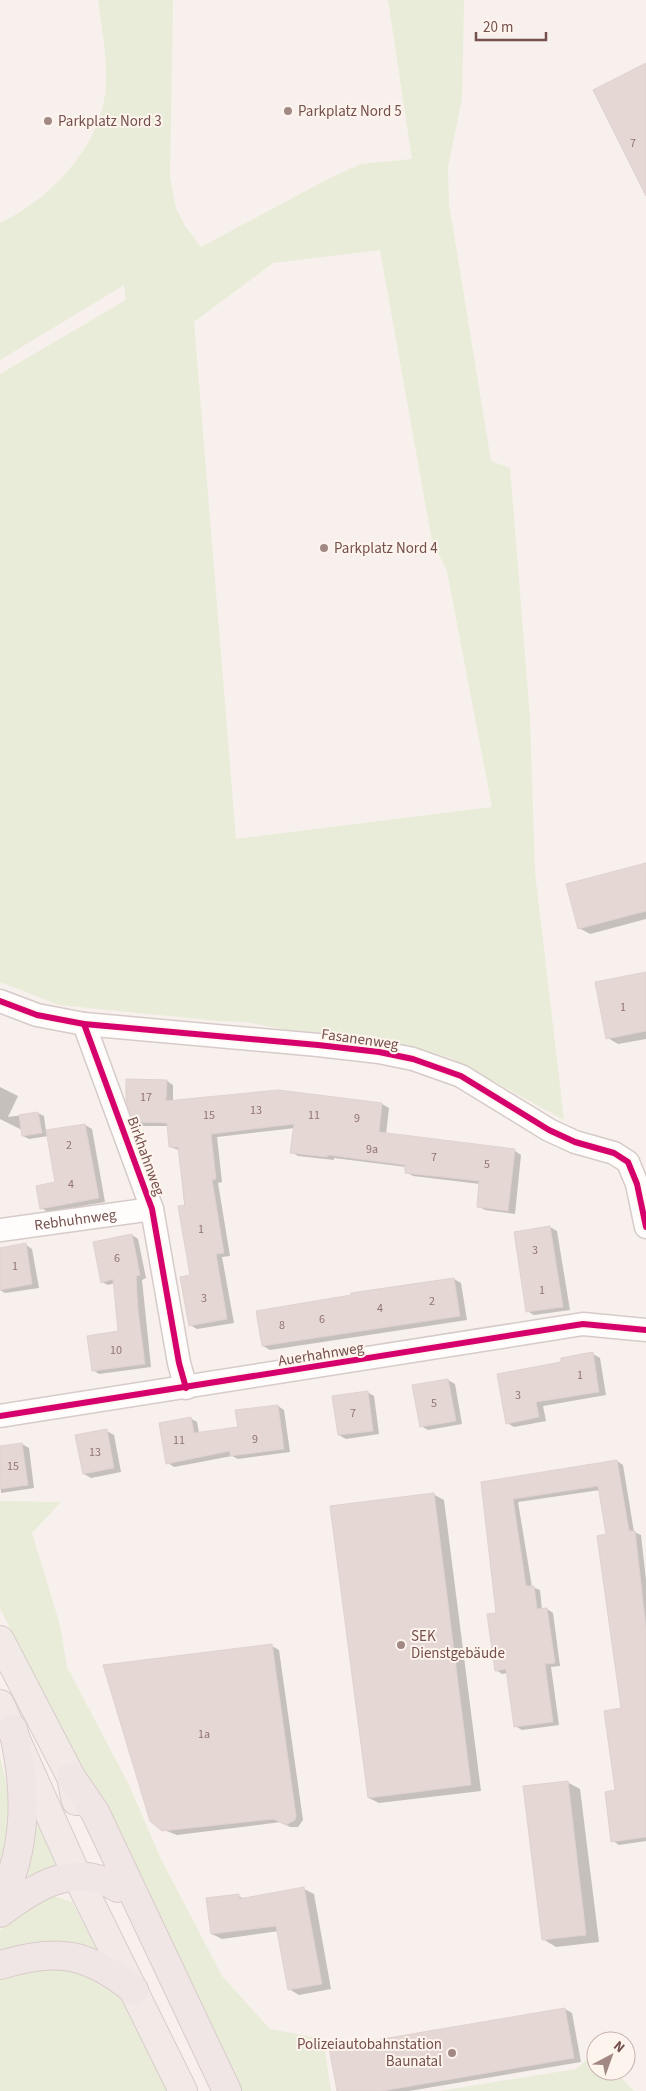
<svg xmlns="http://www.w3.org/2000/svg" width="646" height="2091" font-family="'Source Sans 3',sans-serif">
  <rect width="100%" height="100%" fill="#f7f0ec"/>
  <g fill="#e9ecd8" fill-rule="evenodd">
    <path d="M98,0H173L170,177L176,208L185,226L201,247L330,178L361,164L412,159L388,0H464L462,99L448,167L449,204L491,461L510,468L530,718L535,872L564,1120L451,1058L374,1036L287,1030L247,1022L218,1021L59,1005L0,982V374L126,300L124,285L0,360V223C52,198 103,145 106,84C107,56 102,28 98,0ZM380,250L432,541L447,571L492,807L236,839L194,322L273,263Z"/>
    <polygon points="0,1501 61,1502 32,1533 60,1625 67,1667 129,1785 161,1859 222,1976 270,2029 323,2039 331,2091 239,2091 0,1608"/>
    <polygon points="0,1757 10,1798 12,1829 0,1879"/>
    <polygon points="38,1818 61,1865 24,1877 32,1856"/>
    <polygon points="54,1896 72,1902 100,1955 0,1956 0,1930 27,1907"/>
    <polygon points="43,1967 83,1971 126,2001 173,2091 0,2091 0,1977"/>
    <polygon points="596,2053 596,2071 615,2071 634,2091 439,2091 576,2069"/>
  </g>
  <g fill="#0003">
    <polygon points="646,864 646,919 590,934 579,928"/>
    <polygon points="646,973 646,1039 618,1044 608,1038"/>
    <polygon points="167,1081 173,1085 173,1102 278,1091 382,1104 389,1108 386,1134 515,1151 521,1155 515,1214 485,1210 478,1206 480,1184 413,1176 406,1172 406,1167 334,1158 334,1160 298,1156 292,1152 295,1128 217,1137 222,1182 218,1183 230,1256 222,1257 234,1323 197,1329 190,1325 191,1276 179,1150 170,1147 168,1126 142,1126 135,1122"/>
    <polygon points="0,1087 18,1096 8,1117 38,1113 44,1116 46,1131 85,1125 92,1129 105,1202 48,1212 41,1208 57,1183 48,1136 29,1139 23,1136 22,1130 0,1119"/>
    <polygon points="550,1227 557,1231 570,1310 534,1315 527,1311"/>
    <polygon points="132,1235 138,1239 146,1278 142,1280 151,1367 99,1374 93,1370 120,1332 115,1283 108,1285 102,1282"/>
    <polygon points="26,1245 32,1249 39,1288 5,1293 0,1290 0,1249"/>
    <polygon points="454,1279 461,1283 467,1320 270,1350 263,1346"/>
    <polygon points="593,1354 600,1358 606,1395 543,1406 546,1421 514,1427 507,1423 563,1363"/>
    <polygon points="448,1380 455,1384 462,1424 428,1430 421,1426"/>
    <polygon points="367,1392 374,1396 379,1434 346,1439 339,1435"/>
    <polygon points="278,1406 284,1410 290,1452 238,1459 232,1456 174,1467 168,1463 190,1418 197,1422 199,1433 239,1428"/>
    <polygon points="107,1431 114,1435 121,1472 91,1478 84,1474"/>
    <polygon points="22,1444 29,1448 34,1488 1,1493 0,1447"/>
    <polygon points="617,1461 623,1465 634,1532 641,1535 646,1580 646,1841 619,1845 613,1841 622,1709 608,1535 600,1490 518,1502 532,1587 540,1590 542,1610 547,1609 553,1613 560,1666 551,1667 559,1725 522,1730 515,1726 508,1673 502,1674 496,1670 497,1614 482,1483"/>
    <polygon points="433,1494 444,1500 481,1791 379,1803 369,1798"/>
    <polygon points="272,1646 279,1650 303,1820 298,1827 290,1827 281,1822 177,1835 164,1830"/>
    <polygon points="567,1782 580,1789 599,1942 556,1947 543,1939"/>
    <polygon points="304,1889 314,1894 331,1989 299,1995 289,1989 279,1931 222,1939 212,1934 238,1896 245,1899"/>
    <polygon points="565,2009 572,2013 581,2062 409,2091 338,2091"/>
  </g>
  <g fill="#e4d7d4" stroke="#e0d2ce">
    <polygon points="646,63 646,196 593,90"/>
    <polygon points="646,863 646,911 578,929 566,884"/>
    <polygon points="646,972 646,1031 606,1039 595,982"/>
    <polygon points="126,1079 167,1080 166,1101 278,1090 382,1103 379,1132 515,1149 508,1211 477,1207 479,1181 405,1173 405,1165 328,1155 327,1157 290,1153 294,1124 211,1134 216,1179 212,1180 224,1253 216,1254 227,1319 189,1326 180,1277 190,1275 178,1206 185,1205 178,1147 169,1147 167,1123 134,1122 126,1100"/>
    <polygon points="38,1112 42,1133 22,1136 19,1115"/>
    <polygon points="85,1124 99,1198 40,1209 36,1186 55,1182 46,1130"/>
    <polygon points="550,1226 563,1307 526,1312 514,1232"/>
    <polygon points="132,1234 140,1275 136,1276 138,1310 145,1364 92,1371 87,1336 118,1331 113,1279 101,1283 93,1242"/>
    <polygon points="26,1243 32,1284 0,1290 0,1248"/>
    <polygon points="454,1278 460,1316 262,1346 256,1311 351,1295 351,1293"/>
    <polygon points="593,1352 599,1392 536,1402 539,1417 506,1424 497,1374 561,1362 561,1358"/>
    <polygon points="448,1379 456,1421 420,1427 412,1385"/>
    <polygon points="368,1391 373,1431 338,1435 332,1396"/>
    <polygon points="278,1405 284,1449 230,1456 230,1451 166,1464 159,1423 191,1417 194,1433 238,1427 235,1410"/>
    <polygon points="107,1429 114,1468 83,1474 75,1435"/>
    <polygon points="22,1443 28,1485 0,1489 0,1446"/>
    <polygon points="617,1460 629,1531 635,1531 646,1628 646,1837 611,1842 605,1792 615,1790 604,1711 621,1708 597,1536 606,1534 598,1486 513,1499 526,1586 534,1586 537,1609 547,1608 555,1663 545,1664 553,1722 514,1727 506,1669 495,1671 487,1614 496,1613 481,1482"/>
    <polygon points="434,1493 471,1785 368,1798 330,1506"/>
    <polygon points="272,1644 296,1816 295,1820 286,1825 273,1819 162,1831 150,1821 103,1665"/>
    <polygon points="568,1781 586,1935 542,1940 523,1786"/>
    <polygon points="304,1887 322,1984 288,1990 276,1926 211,1934 206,1898 239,1894 239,1899"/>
    <polygon points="565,2008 574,2058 382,2091 337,2091 329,2048"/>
  </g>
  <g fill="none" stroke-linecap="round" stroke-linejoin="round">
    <defs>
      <g id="minor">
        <polyline points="0,1001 37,1015 84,1024 318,1045 379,1052 413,1059 461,1076 549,1130 575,1142 614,1153 628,1162 637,1184 646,1227"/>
        <polyline points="84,1024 152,1209 179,1363 186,1388"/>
        <path id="s1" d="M0,1230L152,1209"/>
        <polyline points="0,1416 583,1324 646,1330"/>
      </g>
      <g id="major">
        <polyline points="0,1640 71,1777 76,1801"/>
        <polyline points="0,1704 77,1876 183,2091"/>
      </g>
      <g id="highway">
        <polyline points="71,1777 95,1812 227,2091"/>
        <path d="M0,1903C28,1847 27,1789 13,1729"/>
        <path d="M0,1913C36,1886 74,1861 118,1888"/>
        <path d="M0,1965C57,1948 87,1952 134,1990"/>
      </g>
    </defs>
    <use href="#minor" stroke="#d6cbc9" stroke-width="25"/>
    <use href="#major" stroke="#d8ccca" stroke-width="30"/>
    <use href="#highway" stroke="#d8ccca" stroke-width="30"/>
    <use href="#minor" stroke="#fefdfc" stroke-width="22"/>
    <use href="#major" stroke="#f2eae6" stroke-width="28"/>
    <use href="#highway" stroke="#f1e6e6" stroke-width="28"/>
    <defs>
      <g id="cycleway">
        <polyline points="0,1001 37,1015 84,1024 318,1045 379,1052 413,1059 461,1076 549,1130 575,1142 614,1153 628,1162 637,1184 646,1227"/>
        <polyline points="84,1024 152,1209 179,1363 186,1388"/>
        <polyline points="0,1416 583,1324 646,1330"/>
      </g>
    </defs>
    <use href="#cycleway" stroke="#fef4ee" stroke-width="9"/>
    <use href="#cycleway" stroke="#d6006c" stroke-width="6"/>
  </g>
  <g fill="#a28885" stroke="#fef4ee" stroke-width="2">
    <circle cx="288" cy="111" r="5"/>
    <circle cx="48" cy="121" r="5"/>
    <circle cx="324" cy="548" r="5"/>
    <circle cx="401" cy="1645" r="5"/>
    <circle cx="452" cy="2053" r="5"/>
  </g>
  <g text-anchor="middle" stroke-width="4" stroke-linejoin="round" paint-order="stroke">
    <g font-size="12" fill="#927471">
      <text x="633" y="147">7</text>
      <text x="623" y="1011">1</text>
      <text x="146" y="1101">17</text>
      <text x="256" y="1114">13</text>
      <text x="209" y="1119">15</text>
      <text x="314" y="1119">11</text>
      <text x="357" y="1122">9</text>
      <text x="69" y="1149">2</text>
      <text x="372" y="1153">9a</text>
      <text x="434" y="1161">7</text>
      <text x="487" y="1168">5</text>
      <text x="71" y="1188">4</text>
      <text x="201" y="1233">1</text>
      <text x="535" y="1254">3</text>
      <text x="117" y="1262">6</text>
      <text x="15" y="1270">1</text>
      <text x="542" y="1294">1</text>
      <text x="204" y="1302">3</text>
      <text x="432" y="1305">2</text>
      <text x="380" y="1312">4</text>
      <text x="322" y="1323">6</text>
      <text x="282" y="1329">8</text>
      <text x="116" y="1354">10</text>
      <text x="580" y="1379">1</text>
      <text x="518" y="1399">3</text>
      <text x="434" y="1407">5</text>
      <text x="353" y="1417">7</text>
      <text x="255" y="1443">9</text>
      <text x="179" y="1444">11</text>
      <text x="95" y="1456">13</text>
      <text x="13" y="1470">15</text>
      <text x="204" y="1738">1a</text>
    </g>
    <g font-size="15" fill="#75504d" stroke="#fef4ee" text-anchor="start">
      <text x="298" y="116">Parkplatz Nord 5</text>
      <text x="58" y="126">Parkplatz Nord 3</text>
      <text x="334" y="553">Parkplatz Nord 4</text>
      <text x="411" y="1641">SEK<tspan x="411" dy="17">Dienstgebäude</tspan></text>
      <text x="442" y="2049" text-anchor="end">Polizeiautobahnstation<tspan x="442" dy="17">Baunatal</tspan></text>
    </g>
    <g font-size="15" fill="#75504d" stroke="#fef4ee">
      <text transform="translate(360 1039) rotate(8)" y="5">Fasanenweg</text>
      <text transform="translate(146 1156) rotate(70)" y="5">Birkhahnweg</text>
      <text dy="5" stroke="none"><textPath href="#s1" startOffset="76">Rebhuhnweg</textPath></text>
      <text transform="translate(321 1354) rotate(-9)" y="5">Auerhahnweg</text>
    </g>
  </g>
  <g transform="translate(611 2056) rotate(41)"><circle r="24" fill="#fef4ee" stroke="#c7b2ae"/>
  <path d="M0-4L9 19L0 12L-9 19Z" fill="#a28885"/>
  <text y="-8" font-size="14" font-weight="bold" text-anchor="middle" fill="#75504d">N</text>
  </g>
  <path d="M476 32v8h70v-8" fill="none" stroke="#75504d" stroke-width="2.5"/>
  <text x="483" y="32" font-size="15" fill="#75504d" stroke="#fef4ee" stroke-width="4" paint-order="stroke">20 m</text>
</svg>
